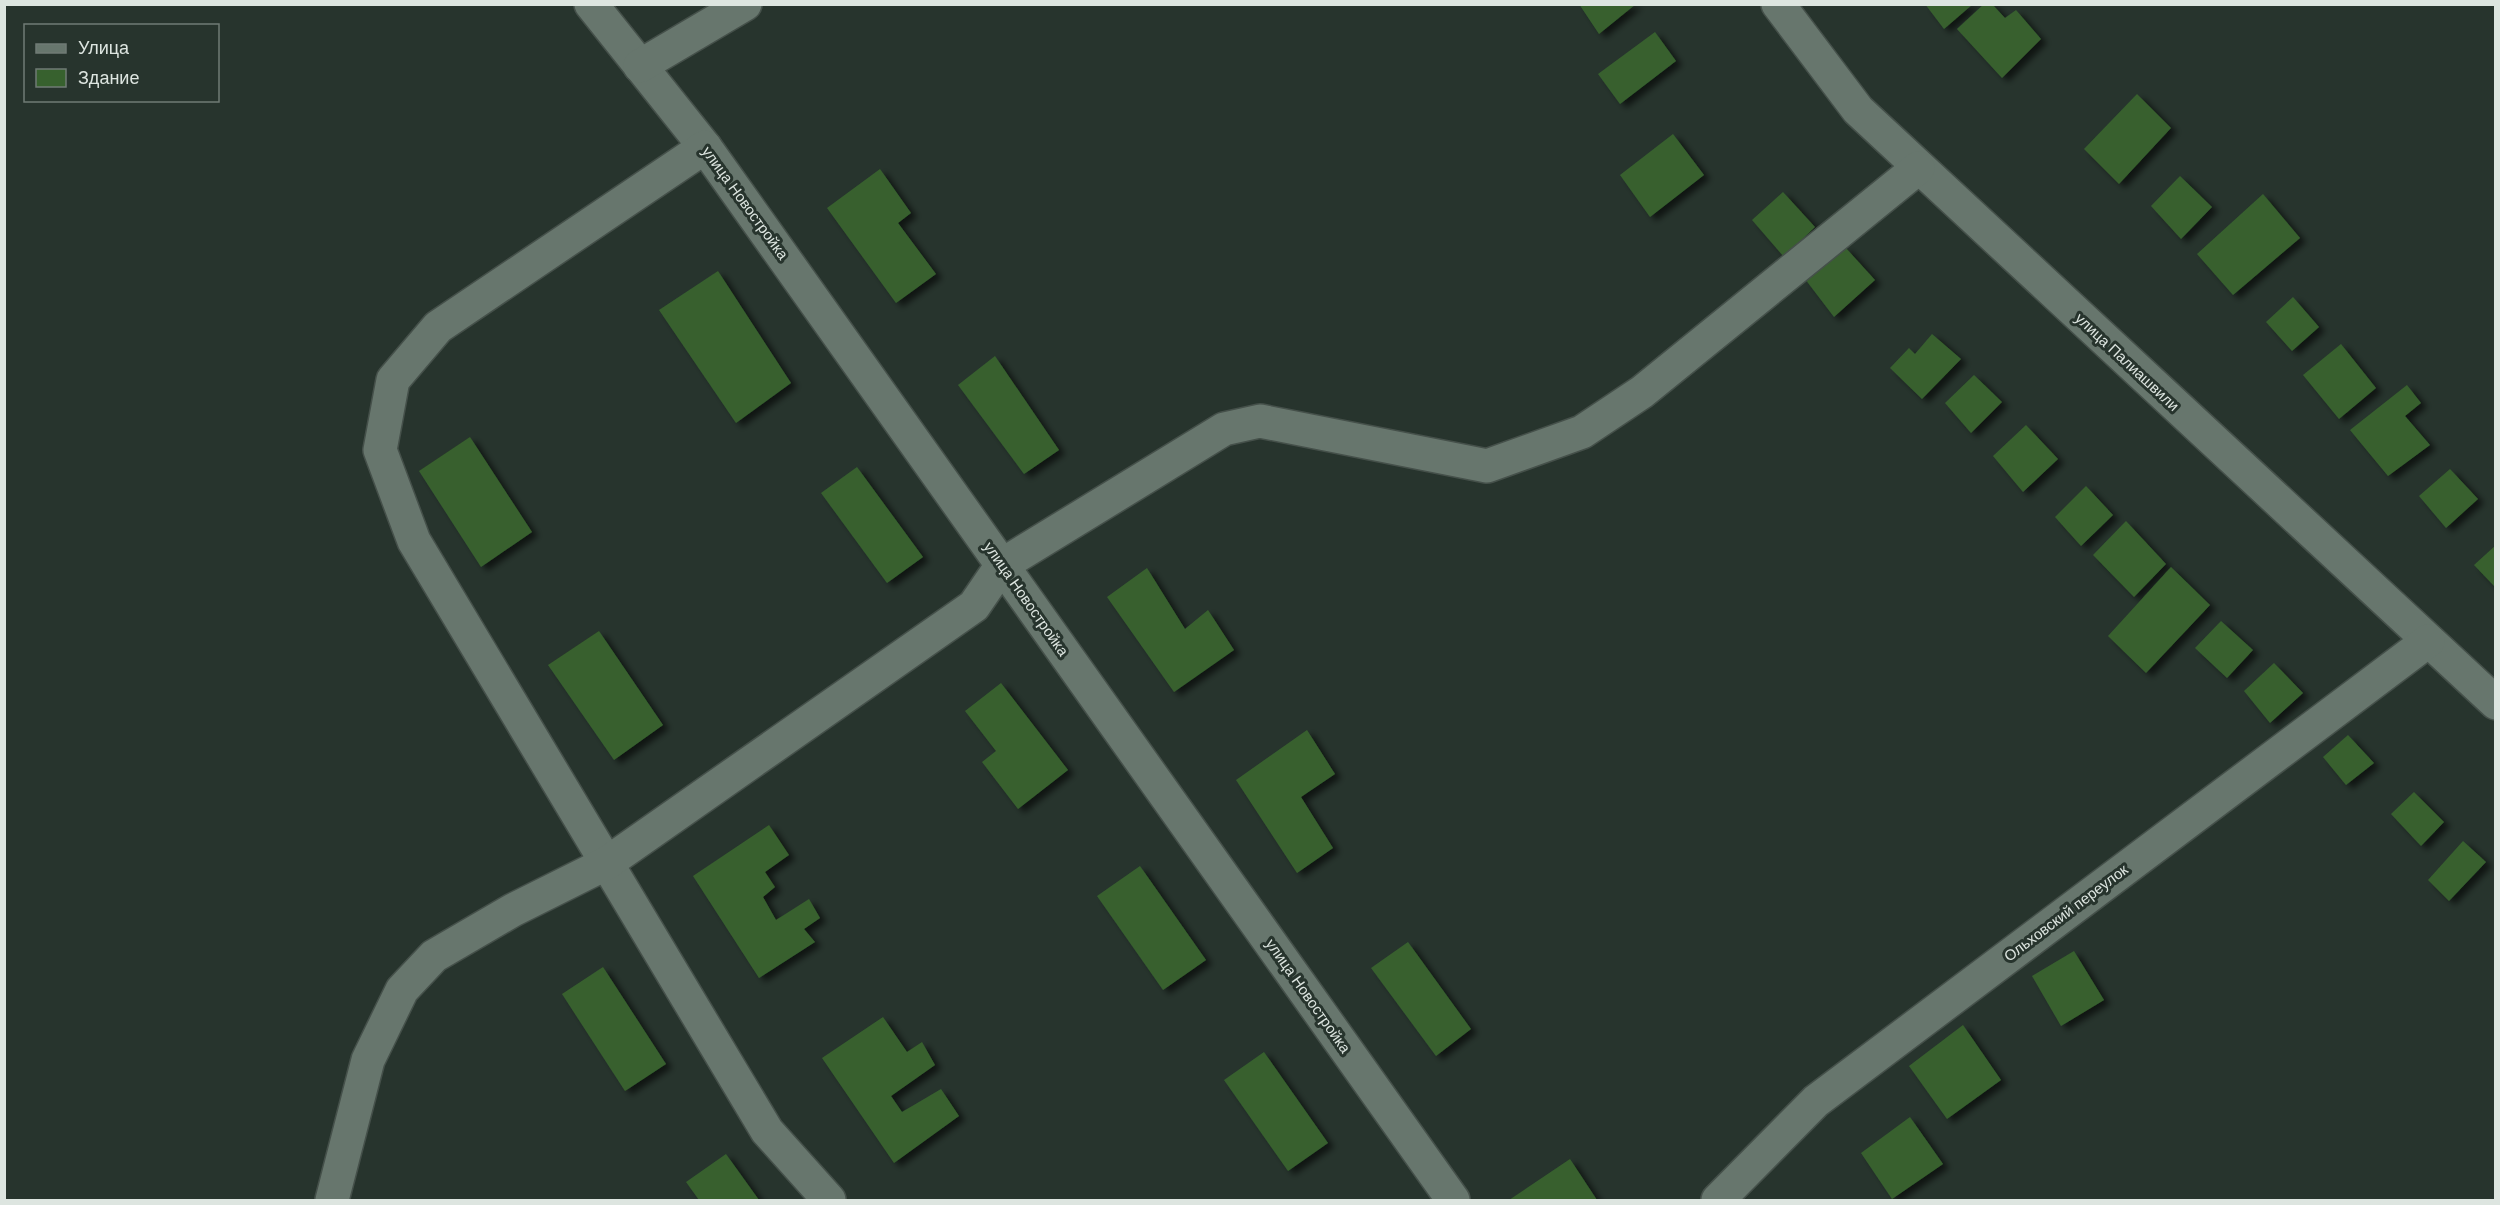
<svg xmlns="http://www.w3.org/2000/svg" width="2500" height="1205" font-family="Arial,sans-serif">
  <defs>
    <filter id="shadow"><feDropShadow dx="6" dy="4" stdDeviation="3" flood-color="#0009"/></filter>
  </defs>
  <rect width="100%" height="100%" fill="#27342d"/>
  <g fill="#37612e" filter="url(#shadow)">
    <polygon points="1579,4 1636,4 1599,34"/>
    <polygon points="1925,4 1973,4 1944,29"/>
    <polygon points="1984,4 1992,4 2005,18 2016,10 2041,39 2002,78 1957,29"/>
    <polygon points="1655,32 1676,61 1620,104 1598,74"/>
    <polygon points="2137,94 2171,128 2119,184 2084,149"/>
    <polygon points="1673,134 1704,175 1650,217 1620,175"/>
    <polygon points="880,169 911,213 898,223 936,274 896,303 827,208"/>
    <polygon points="2180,176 2212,207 2181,239 2151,206"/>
    <polygon points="1783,192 1815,227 1784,257 1752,220"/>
    <polygon points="2263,194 2300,238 2233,295 2197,254"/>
    <polygon points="1845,247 1875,280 1834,317 1805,279"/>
    <polygon points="718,271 791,383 736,423 659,310"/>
    <polygon points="2293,297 2319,327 2292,351 2266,322"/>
    <polygon points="1932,334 1961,359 1922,399 1890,368 1909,348 1915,354"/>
    <polygon points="2341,344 2376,388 2339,419 2303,375"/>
    <polygon points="995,356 1059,450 1024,474 958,385"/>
    <polygon points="1974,375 2002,402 1971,433 1945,403"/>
    <polygon points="2407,385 2421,403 2405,416 2430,445 2388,476 2350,430"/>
    <polygon points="2026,425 2058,459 2023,492 1993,456"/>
    <polygon points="470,437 532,532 481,567 419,471"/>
    <polygon points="857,467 923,557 887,583 821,493"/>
    <polygon points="2450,469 2478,499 2446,528 2419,496"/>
    <polygon points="2086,486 2113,515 2081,546 2055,517"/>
    <polygon points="2126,521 2166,564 2134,597 2093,555"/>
    <polygon points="2496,545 2496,588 2474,565"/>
    <polygon points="2171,567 2210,605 2146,673 2108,636"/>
    <polygon points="1147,568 1185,629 1208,610 1234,650 1174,692 1107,597"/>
    <polygon points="2221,621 2253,650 2227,678 2195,648"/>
    <polygon points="599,631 663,725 614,760 548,665"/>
    <polygon points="2274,663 2303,693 2270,723 2244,691"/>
    <polygon points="1001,683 1068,770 1018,809 982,762 996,751 965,711"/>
    <polygon points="1307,730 1335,774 1301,797 1333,848 1297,873 1236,780"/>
    <polygon points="2348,735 2374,763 2346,785 2323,757"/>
    <polygon points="2414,792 2444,822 2421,846 2391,814"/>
    <polygon points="769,825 789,855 765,872 775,887 763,897 776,920 809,899 820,918 804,929 815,942 759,978 693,876"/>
    <polygon points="2463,841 2486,862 2449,901 2428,880"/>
    <polygon points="1140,866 1206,960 1163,990 1097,896"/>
    <polygon points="1408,942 1471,1029 1436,1056 1371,968"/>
    <polygon points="2074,951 2104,1000 2061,1026 2032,976"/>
    <polygon points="603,967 666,1064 625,1091 562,994"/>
    <polygon points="883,1017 907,1052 922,1042 935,1065 891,1096 902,1112 941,1089 959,1116 894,1163 822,1058"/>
    <polygon points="1963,1025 2001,1080 1947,1119 1909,1066"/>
    <polygon points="1264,1052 1328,1143 1288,1171 1224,1080"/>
    <polygon points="1910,1117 1943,1164 1892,1199 1861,1153"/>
    <polygon points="726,1154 759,1200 699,1200 686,1182"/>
    <polygon points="1570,1159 1597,1200 1509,1200"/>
  </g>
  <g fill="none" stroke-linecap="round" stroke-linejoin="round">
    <defs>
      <g id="minor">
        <polyline points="591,4 705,147 1453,1200"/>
        <polyline points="1778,4 1858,110 2496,703"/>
        <polyline points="640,66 745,4"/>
        <polyline points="705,147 438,327 393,380 380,450 414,541 767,1131 829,1200"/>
        <polyline points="332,1200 368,1060 402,990 434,956 513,910 607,863 974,606 1002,565 1224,429 1260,421 1487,466 1582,432 1642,392 1918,168"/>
        <polyline points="1718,1200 1816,1101 2428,641"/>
      </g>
    </defs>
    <use href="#minor" stroke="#45504a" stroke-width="36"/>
    <use href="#minor" stroke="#67766d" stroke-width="33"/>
  </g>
  <g text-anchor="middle" stroke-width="6" stroke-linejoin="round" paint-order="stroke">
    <g font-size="15" fill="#dde5e0" stroke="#27342d">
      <text transform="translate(745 203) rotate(54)" y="5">улица Новостройка</text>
      <text transform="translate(2127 362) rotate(43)" y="5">улица Палиашвили</text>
      <text transform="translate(1026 599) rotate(55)" y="5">улица Новостройка</text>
      <text transform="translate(2066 913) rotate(-37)" y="5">Ольховский переулок</text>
      <text transform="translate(1308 996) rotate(55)" y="5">улица Новостройка</text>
    </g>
  </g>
  <rect width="2500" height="1205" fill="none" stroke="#dde5e0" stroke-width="12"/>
  <rect x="24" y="24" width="195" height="78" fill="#27342d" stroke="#707b75" stroke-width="1.5"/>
  <rect x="36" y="44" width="30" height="9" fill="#67766d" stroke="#707b75" stroke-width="1.5"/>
  <text x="78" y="54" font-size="18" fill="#dde5e0">Улица</text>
  <rect x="36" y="69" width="30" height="18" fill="#37612e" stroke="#707b75" stroke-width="1.5"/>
  <text x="78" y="84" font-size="18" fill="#dde5e0">Здание</text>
</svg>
